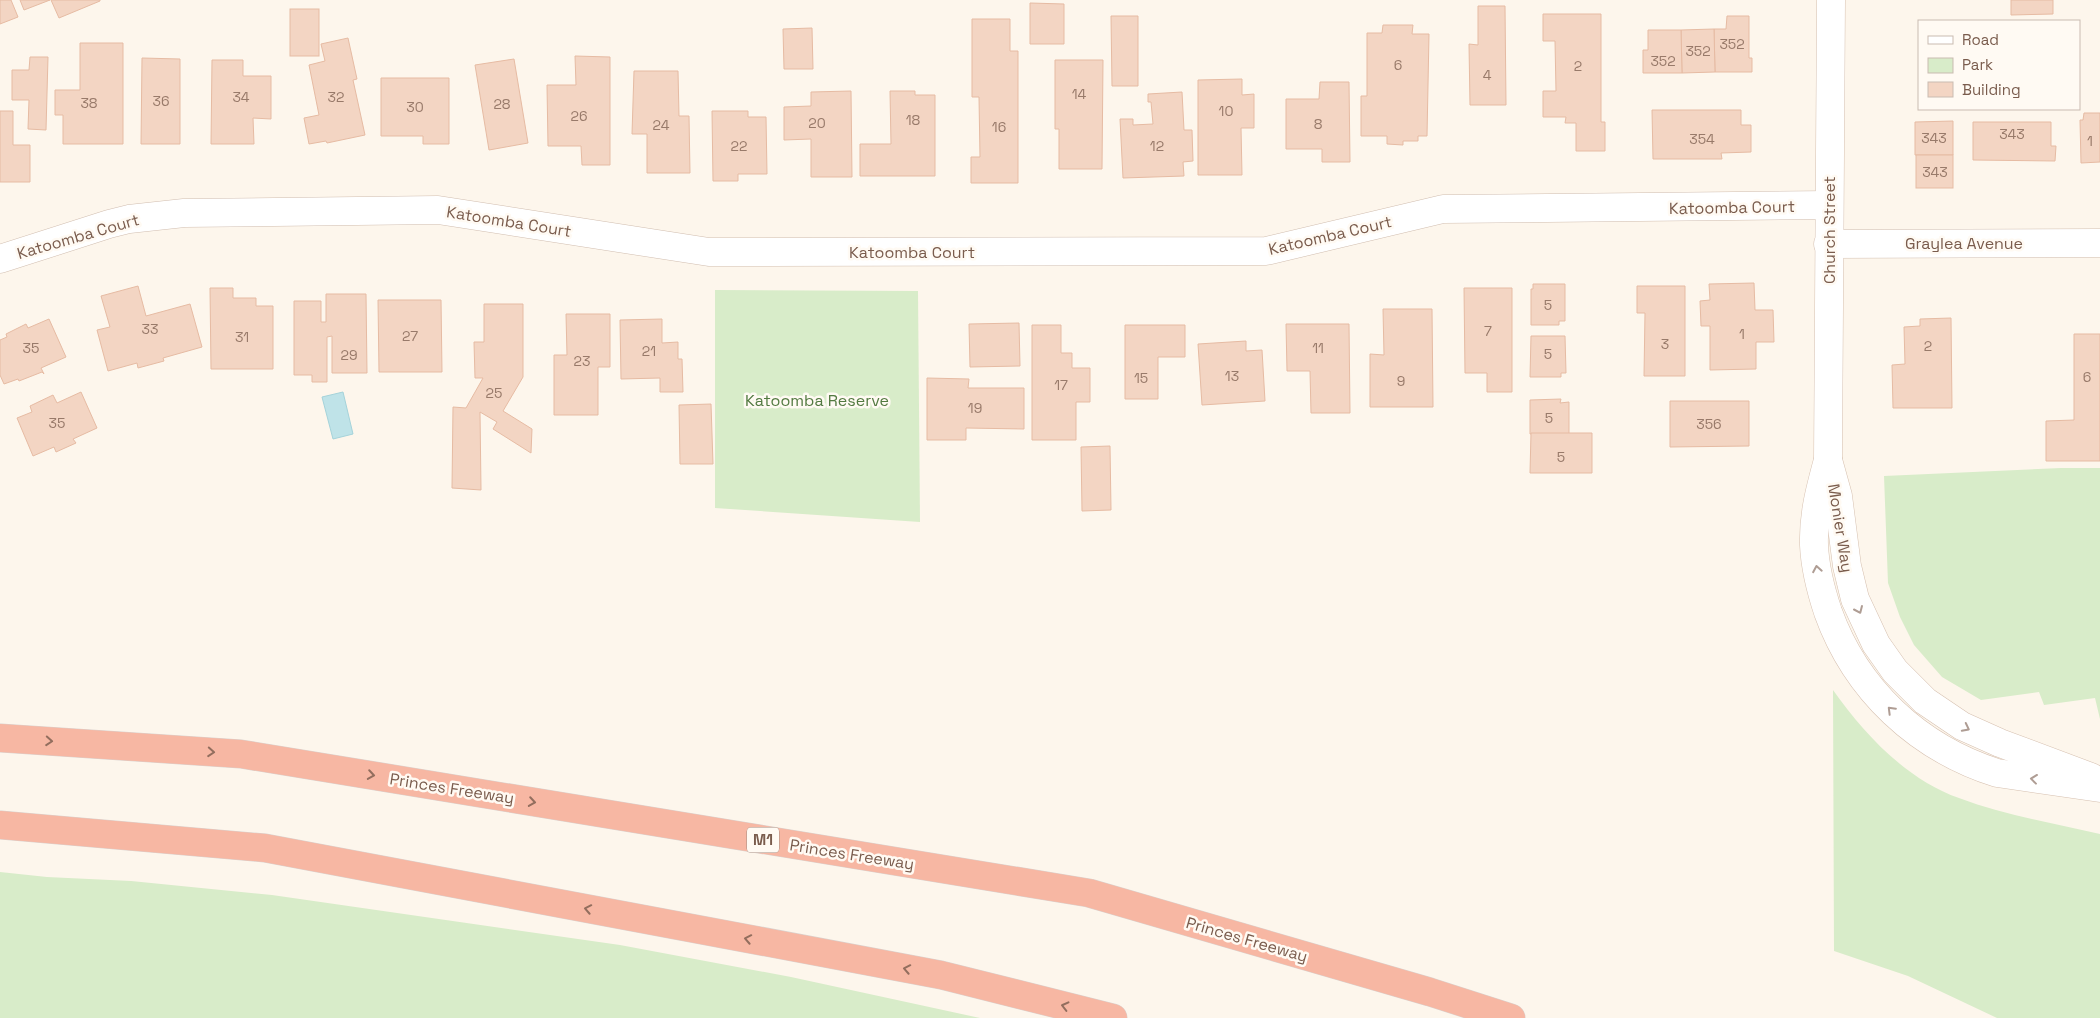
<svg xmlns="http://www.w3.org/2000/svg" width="2100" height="1018" font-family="'Space Grotesk',sans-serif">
  <rect width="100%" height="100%" fill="#fdf6ec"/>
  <g fill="#d8ecc9">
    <polygon points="715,290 918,291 920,522 715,508"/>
    <polygon points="2061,468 2100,468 2100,719 2095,698 2044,705 2039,692 1981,700 1942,677 1914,645 1900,617 1888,583 1884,476"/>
    <path d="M1833,690C1864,734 1907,780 1959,798C2004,815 2053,823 2100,834V1018H1997L1908,976L1834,951Z"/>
    <polygon points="0,872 47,877 131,881 272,895 620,945 791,977 980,1018 0,1018"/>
  </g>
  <polygon fill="#bfe3e8" stroke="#a5d3da" points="343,392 353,434 333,439 322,397"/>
  <g fill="#f3d5c3" stroke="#e6bba3">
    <polygon points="0,0 11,0 18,17 0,24"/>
    <polygon points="20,0 50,0 24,10"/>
    <polygon points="51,0 100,0 100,1 59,18"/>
    <polygon points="2011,0 2053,0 2053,14 2011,15"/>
    <polygon points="1030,3 1064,4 1064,44 1030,44"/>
    <polygon points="1478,6 1505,6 1506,105 1470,105 1469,44 1478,45"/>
    <rect x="290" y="9" width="29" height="47"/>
    <polygon points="1543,14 1601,14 1601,122 1605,122 1605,151 1576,151 1576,123 1565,123 1566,117 1543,117 1543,91 1556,91 1555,41 1543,41"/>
    <polygon points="1111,16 1138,16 1138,86 1112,86"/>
    <polygon points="1727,16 1749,16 1749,58 1752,58 1752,72 1715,72 1714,29 1726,29"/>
    <polygon points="972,19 1010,19 1010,51 1018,51 1018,183 971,183 971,157 980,157 979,97 972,97"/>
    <polygon points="1383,25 1413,25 1412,34 1429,34 1427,136 1418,136 1418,141 1403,141 1403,145 1387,144 1387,136 1361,136 1361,96 1367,96 1367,33 1382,33"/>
    <polygon points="812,28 813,69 784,69 783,29"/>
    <polygon points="1714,29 1715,72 1682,73 1681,30"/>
    <polygon points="1648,30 1681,30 1682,73 1643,73 1643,50 1648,50"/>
    <polygon points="348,38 357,79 353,80 365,135 327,143 326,141 309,144 304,118 319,115 309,65 325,61 321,44"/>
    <polygon points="80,43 123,43 123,144 63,144 63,115 55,115 55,90 80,90"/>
    <polygon points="575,56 610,57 610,165 582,165 581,146 548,146 547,85 576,85"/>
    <polygon points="30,57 48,57 46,130 28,129 29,100 12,100 12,70 29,70"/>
    <polygon points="142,58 180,59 180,144 141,144"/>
    <polygon points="514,59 528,143 489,150 475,65"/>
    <polygon points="212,60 243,60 243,76 271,76 271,119 253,118 254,144 211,144"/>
    <polygon points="1055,60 1103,60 1102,169 1059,169 1059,129 1055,129"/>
    <polygon points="634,71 678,71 679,116 689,116 690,173 647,173 647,134 632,134"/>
    <polygon points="381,78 449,78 449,144 423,144 423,136 381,136"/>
    <polygon points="1242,79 1242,95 1254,94 1254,128 1241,128 1242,175 1198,175 1198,80"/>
    <polygon points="1320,82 1349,82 1350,162 1322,162 1322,149 1286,149 1286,99 1319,99"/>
    <polygon points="851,91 852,177 811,177 811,139 784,140 784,107 811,106 811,92"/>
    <polygon points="890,91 915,91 915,95 935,95 935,176 860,176 860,144 891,144"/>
    <polygon points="1182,92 1184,130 1192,130 1193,161 1183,162 1184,176 1123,178 1120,119 1133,119 1133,125 1153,124 1151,102 1148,102 1148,94"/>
    <polygon points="1652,110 1741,110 1741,125 1751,125 1751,152 1721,153 1722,159 1653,159"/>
    <polygon points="0,111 13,111 13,145 30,145 30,182 0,182"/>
    <polygon points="712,111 748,111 748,117 766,117 767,174 738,174 738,181 713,181"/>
    <polygon points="2084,113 2100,113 2100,162 2081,163 2080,120 2083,120"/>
    <polygon points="1953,121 1953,155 1915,155 1915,122"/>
    <polygon points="1973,122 2051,122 2051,146 2056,146 2055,161 1973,160"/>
    <rect x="1916" y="155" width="37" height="33"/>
    <polygon points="1754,283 1755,310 1773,310 1774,342 1756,342 1756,369 1710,370 1710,326 1701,326 1700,301 1710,300 1709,284"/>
    <polygon points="1533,284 1565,284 1565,321 1559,321 1559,325 1531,325 1531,289 1533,289"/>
    <polygon points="138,286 146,316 190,304 202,347 163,358 164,361 138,368 137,363 108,371 97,330 110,327 101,296"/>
    <polygon points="1637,286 1685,286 1685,376 1644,376 1645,313 1637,313"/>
    <polygon points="210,288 233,288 233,298 256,298 256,306 273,306 273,369 211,369"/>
    <polygon points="1464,288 1512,288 1512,392 1487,392 1487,373 1465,373"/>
    <polygon points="326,294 366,294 367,373 332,373 332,336 327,337 327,382 312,382 312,375 294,375 294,301 321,301 321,322 326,322"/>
    <polygon points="378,300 441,300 442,372 379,372"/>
    <polygon points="484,304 523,304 523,377 503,411 532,429 531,453 493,429 497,422 480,412 481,490 452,488 453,407 466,408 483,378 475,378 474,342 484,342"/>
    <polygon points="1383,309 1432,309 1433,407 1370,407 1370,354 1384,355"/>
    <polygon points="566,314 610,314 610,367 598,367 598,415 554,415 554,355 567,355"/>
    <polygon points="1951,318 1952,408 1893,408 1892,365 1905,364 1904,327 1920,326 1920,319"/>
    <polygon points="49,319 66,357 41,368 44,374 42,372 19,381 18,379 4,384 0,375 0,340 7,337 6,334 26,324 28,328"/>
    <polygon points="662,319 662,343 678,342 678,359 682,359 683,392 660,392 660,378 621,379 620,320"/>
    <polygon points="1019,323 1020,366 970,367 969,324"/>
    <polygon points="1286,324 1349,324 1350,413 1311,413 1310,371 1287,371"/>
    <polygon points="1032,325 1061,325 1061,353 1072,353 1072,368 1090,368 1090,402 1076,402 1076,440 1032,440"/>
    <polygon points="1125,325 1185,325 1185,357 1158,357 1158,399 1125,399"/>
    <polygon points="2074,334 2100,334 2100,461 2046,461 2046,421 2074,420"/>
    <polygon points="1531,336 1565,336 1566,373 1561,373 1561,377 1530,377"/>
    <polygon points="1246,341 1246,351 1262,350 1265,401 1202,405 1198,344"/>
    <polygon points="927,378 969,379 968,388 1024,388 1024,429 966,428 966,440 927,440"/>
    <polygon points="81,392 97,428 73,439 76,443 56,452 54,447 33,456 17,418 32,412 30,406 53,395 57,403"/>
    <polygon points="1561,399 1560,403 1569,402 1569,434 1530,434 1530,400"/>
    <polygon points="1670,401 1749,401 1749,446 1670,447"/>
    <polygon points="711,404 713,464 680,464 679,405"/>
    <polygon points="1531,433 1592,433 1592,473 1530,473"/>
    <polygon points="1110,446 1111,510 1082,511 1081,447"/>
  </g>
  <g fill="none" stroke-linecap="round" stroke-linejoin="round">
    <defs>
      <g id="street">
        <polyline points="1828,244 2100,243"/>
        <polyline points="0,259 109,224 129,219 184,213 438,210 709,252 1266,251 1443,209 1829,205"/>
      </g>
      <g id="secondary">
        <path d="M1831,0L1828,460C1820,489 1813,515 1814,545C1815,568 1821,591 1828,612C1856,690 1918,748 1997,773L2100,788"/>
        <polyline points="1828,460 1838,496 1847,566 1855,599 1876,644 1895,671 1925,701 1962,726 2000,743 2091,777"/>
      </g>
      <g id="highway">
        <polyline points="0,738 241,754 1089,893 1430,992 1511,1018"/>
        <polyline points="0,825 265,848 941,975 1113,1018"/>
      </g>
    </defs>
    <use href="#street" stroke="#d1beb0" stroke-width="29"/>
    <use href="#secondary" stroke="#d6c0b0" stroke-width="29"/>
    <use href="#highway" stroke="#dad1cd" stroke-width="29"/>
    <use href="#street" stroke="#fff" stroke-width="28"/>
    <use href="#secondary" stroke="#fff" stroke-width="28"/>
    <use href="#highway" stroke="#f7b7a3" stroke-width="28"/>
  </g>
  <defs><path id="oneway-chevron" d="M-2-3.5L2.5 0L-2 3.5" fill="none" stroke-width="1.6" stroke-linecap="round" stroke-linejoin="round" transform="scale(1.25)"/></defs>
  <g stroke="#af9d94">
    <use href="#oneway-chevron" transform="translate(1817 569) rotate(-100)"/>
    <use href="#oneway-chevron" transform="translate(1859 610) rotate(66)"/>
    <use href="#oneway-chevron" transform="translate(1891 710) rotate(-135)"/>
    <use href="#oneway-chevron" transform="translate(1966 728) rotate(27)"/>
    <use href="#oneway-chevron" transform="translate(2034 779) rotate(-173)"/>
  </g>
  <g stroke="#936e5e">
    <use href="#oneway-chevron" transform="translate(49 741) rotate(4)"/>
    <use href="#oneway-chevron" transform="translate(211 752) rotate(4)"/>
    <use href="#oneway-chevron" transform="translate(371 775) rotate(9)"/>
    <use href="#oneway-chevron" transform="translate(532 802) rotate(9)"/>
    <use href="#oneway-chevron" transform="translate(588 909) rotate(-169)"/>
    <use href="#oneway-chevron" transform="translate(748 939) rotate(-169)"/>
    <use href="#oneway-chevron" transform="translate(907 969) rotate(-169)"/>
    <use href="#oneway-chevron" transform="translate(1065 1006) rotate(-166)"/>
  </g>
  <g text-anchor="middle" stroke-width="5" stroke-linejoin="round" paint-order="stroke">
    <g font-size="14" fill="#987a6a">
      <text x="1732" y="49">352</text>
      <text x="1698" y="56">352</text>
      <text x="1663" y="66">352</text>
      <text x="1398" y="70">6</text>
      <text x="1578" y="71">2</text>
      <text x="1487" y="80">4</text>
      <text x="1079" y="99">14</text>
      <text x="241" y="102">34</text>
      <text x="336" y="102">32</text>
      <text x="161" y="106">36</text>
      <text x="89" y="108">38</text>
      <text x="502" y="109">28</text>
      <text x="415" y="112">30</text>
      <text x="1226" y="116">10</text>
      <text x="579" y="121">26</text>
      <text x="913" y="125">18</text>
      <text x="817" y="128">20</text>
      <text x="1318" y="129">8</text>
      <text x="661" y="130">24</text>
      <text x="999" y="132">16</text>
      <text x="2012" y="139">343</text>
      <text x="1934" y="143">343</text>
      <text x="1702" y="144">354</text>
      <text x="2090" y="146">1</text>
      <text x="739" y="151">22</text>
      <text x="1157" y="151">12</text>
      <text x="1935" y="177">343</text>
      <text x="1548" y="310">5</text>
      <text x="150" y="334">33</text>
      <text x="1488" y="336">7</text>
      <text x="1742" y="339">1</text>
      <text x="410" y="341">27</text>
      <text x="242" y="342">31</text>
      <text x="1665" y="349">3</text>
      <text x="1928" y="351">2</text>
      <text x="31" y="353">35</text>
      <text x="1318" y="353">11</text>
      <text x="649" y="356">21</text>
      <text x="1548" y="359">5</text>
      <text x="349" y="360">29</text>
      <text x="582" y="366">23</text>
      <text x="1232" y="381">13</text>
      <text x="2087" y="382">6</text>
      <text x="1141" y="383">15</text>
      <text x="1401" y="386">9</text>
      <text x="1061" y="390">17</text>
      <text x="494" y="398">25</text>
      <text x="975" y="413">19</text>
      <text x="1549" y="423">5</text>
      <text x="57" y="428">35</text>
      <text x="1709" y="429">356</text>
      <text x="1561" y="462">5</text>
    </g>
    <rect fill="#fffaf3" stroke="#a28b7f" stroke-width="1" x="747" y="827.5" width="32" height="25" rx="4"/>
    <g font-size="15" font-weight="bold" fill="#7a5c4d">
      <text x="763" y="845">M1</text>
    </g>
    <g font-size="16" fill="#7a5c4d" stroke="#fffaf3">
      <text transform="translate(1732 207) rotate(-1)" y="6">Katoomba Court</text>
      <text transform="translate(509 221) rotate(9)" y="6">Katoomba Court</text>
      <text transform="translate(1829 230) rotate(-90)" y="6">Church Street</text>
      <text transform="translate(1330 235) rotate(-13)" y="6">Katoomba Court</text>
      <text transform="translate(78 236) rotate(-16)" y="6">Katoomba Court</text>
      <text x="1964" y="249">Graylea Avenue</text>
      <text x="912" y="258">Katoomba Court</text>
      <text transform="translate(1841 528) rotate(81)" y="6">Monier Way</text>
      <text transform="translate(452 788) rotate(9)" y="6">Princes Freeway</text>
      <text transform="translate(852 854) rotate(9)" y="6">Princes Freeway</text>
      <text transform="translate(1247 939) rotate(16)" y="6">Princes Freeway</text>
    </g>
    <g font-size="16" fill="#537a41" stroke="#fffaf3">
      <text x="817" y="406">Katoomba Reserve</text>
    </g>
  </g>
  <rect x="1918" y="20" width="162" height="90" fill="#fffaf3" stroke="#cabbb1"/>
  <rect x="1928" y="36" width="25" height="8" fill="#ffffff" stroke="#cabbb1"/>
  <text x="1962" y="45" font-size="15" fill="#7a5c4d">Road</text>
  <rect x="1928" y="58" width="25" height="15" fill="#d8ecc9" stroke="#cabbb1"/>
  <text x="1962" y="70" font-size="15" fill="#7a5c4d">Park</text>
  <rect x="1928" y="82" width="25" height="15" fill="#f3d5c3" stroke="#cabbb1"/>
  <text x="1962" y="95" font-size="15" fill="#7a5c4d">Building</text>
</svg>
